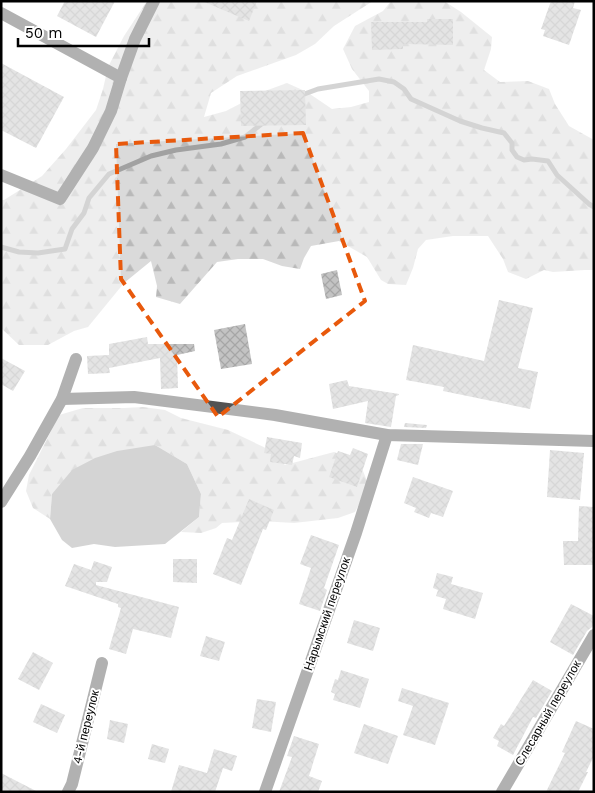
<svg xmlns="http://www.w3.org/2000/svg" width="595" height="793" font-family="'Work Sans',sans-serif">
  <defs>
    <pattern id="forest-firs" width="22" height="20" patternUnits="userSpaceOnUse" patternTransform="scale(1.25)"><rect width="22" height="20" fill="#dadada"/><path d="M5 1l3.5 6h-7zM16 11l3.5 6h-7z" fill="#b9b9b9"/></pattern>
    <pattern id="building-cross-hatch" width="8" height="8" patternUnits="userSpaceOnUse" patternTransform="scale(1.25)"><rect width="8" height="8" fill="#c3c3c3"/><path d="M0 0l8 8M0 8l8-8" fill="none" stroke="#a6a6a6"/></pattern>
  </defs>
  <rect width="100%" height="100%" fill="#fff"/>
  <g fill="url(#forest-firs)">
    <polygon points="147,1 373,1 334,26 315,44 296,55 237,76 211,93 204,117 226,111 265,91 287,83 307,92 332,109 351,107 369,102 369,91 352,69 343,49 355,26 383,11 391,1 444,1 461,12 492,37 491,49 484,70 500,82 528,81 549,89 555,104 569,126 594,140 594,270 585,270 553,272 544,270 526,279 508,272 503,259 488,236 453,236 426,240 418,249 413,268 406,285 388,284 381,280 367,257 339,241 311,246 304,258 300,269 282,266 263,259 238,259 217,262 180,304 156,297 157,286 151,261 124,283 88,327 74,331 48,345 19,345 1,328 1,200 4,200 42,176 66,149 96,110 103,89 108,67 124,36"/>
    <polygon points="143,407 165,410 181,418 228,430 270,450 285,465 334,452 359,461 369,486 355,512 338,518 294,523 260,521 222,523 216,528 201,533 181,532 199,517 201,494 187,464 155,445 52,494 50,519 33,508 26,491 29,475 59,415 83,408 124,408"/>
  </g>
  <polygon fill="#a1a1a1" points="155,445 187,464 201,494 199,517 165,544 115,547 94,544 72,548 62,540 50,519 52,494 72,470 95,458 117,451"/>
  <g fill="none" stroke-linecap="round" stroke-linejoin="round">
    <g stroke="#a1a1a1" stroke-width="5">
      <polyline points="299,96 318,89 379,79 394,82 404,89 411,99 460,121 482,128 504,133 512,143 512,150 517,157 524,160 532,159 548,161 557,175 589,204 594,207"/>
      <polyline points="1,247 19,252 38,253 65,249 72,229 84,213 89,198 109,174 151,156 176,150 221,144 245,137 264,122"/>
    </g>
  </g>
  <g fill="url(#building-cross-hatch)">
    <polygon points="65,1 115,1 96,37 57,16"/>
    <polygon points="202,1 257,1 249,21"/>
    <polygon points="551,1 575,1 573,8 581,10 569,45 543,36 545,30 541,29"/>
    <polygon points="427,19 453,19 453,45 403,44 403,49 372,50 371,22 427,22"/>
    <polygon points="1,63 64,97 36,148 1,130"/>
    <polygon points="305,90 306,125 241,126 240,91"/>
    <polygon points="337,270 342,295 326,299 321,274"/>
    <polygon points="499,300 533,308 518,368 538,372 530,409 443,391 444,387 406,380 413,345 484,361"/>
    <polygon points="245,324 252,364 221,369 214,330"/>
    <polygon points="147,337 148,344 194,344 195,351 177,355 178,388 161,389 160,358 109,368 110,373 88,374 87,356 109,355 109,344"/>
    <polygon points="1,358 25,371 13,391 1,384"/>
    <polygon points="347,380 349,386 399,394 399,395 396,396 391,427 365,423 368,401 333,409 329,384"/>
    <polygon points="405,423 427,425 426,428 404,427"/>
    <polygon points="267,437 302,443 300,458 294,456 292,465 270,462 271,454 264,453"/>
    <polygon points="401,444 423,444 418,465 397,460"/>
    <polygon points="353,448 368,454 357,487 329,477 338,451 350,455"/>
    <polygon points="550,450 584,453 580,500 547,497"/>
    <polygon points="413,477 453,491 443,517 431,513 429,518 414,512 416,508 404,503"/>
    <polygon points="249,499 274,510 266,530 263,529 241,585 213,574 227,538 232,540"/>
    <polygon points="579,506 594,507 594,565 564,565 563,541 578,541"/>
    <polygon points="311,535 339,545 324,588 327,590 320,611 299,604 311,568 300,564"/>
    <polygon points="173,559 197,559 197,583 173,582"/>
    <polygon points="94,561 112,567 107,582 96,582 96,585 179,607 171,638 133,629 126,654 109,649 121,608 118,607 118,604 65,586 74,564 91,570"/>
    <polygon points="437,573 453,577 451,584 483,593 475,619 443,609 446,599 436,596 438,590 433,588"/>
    <polygon points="571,604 594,616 594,624 592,627 587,631 573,655 550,642"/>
    <polygon points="354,620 380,628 373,651 347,643"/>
    <polygon points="206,636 225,642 219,661 200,656"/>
    <polygon points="33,652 53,663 39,690 18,679"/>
    <polygon points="341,670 369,679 360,708 333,700 335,694 331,692 335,679 338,680"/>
    <polygon points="533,680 552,691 536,718 533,717 513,755 497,746 499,741 493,738 501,724 504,726"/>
    <polygon points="402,688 449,703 435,745 403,735 413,706 398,701"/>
    <polygon points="257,699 276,702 271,732 252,728"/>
    <polygon points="41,704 65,715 57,733 33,722"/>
    <polygon points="110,720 128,724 124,743 107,739"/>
    <polygon points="576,721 594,729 594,756 586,772 588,772 578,792 546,792 565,753 562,752"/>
    <polygon points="364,724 398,736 388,764 354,753"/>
    <polygon points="294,736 319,744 309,776 322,781 318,792 279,792 292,757 287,756"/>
    <polygon points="152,744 169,749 165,763 148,759"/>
    <polygon points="214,749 237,756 232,771 223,768 215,792 171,792 179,765 207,773"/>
    <polygon points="1,773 38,792 1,792"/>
  </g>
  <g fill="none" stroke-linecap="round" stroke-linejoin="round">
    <g stroke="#535353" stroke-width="12">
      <polyline points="1,13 121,78"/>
      <polyline points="1,175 60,199 93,148 111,111 121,78 135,39 154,1"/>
      <polyline points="62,399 134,397 275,415 387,435 594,441"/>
      <polyline points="1,502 30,456 62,399 76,359"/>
      <polyline points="68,792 72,784 102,663"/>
      <polyline points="265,792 356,533 387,435"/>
      <polyline points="502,792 594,635"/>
    </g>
  </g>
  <path d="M0 0H595V793H0ZM303,133L365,301L218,417L121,279L116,144Z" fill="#fff" fill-opacity=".55" fill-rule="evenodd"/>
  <path fill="none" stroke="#e8590c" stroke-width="4" stroke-dasharray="10 6" stroke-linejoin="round" d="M303,133L365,301L218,417L121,279L116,144Z"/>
  <g text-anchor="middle" stroke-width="4" stroke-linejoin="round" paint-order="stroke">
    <g font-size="12" fill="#000" stroke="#fff">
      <text transform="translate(327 614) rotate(-71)" y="4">Нарымский переулок</text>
      <text transform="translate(548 713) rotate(-60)" y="4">Слесарный переулок</text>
      <text transform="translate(86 727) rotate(-76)" y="4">4-й переулок</text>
    </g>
  </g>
  <rect width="595" height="793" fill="none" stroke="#000000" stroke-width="5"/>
  <path d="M18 38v8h131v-8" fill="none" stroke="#000000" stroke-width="2.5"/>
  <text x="25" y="38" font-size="15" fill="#000000" stroke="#ffffff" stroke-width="4" paint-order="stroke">50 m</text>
</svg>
